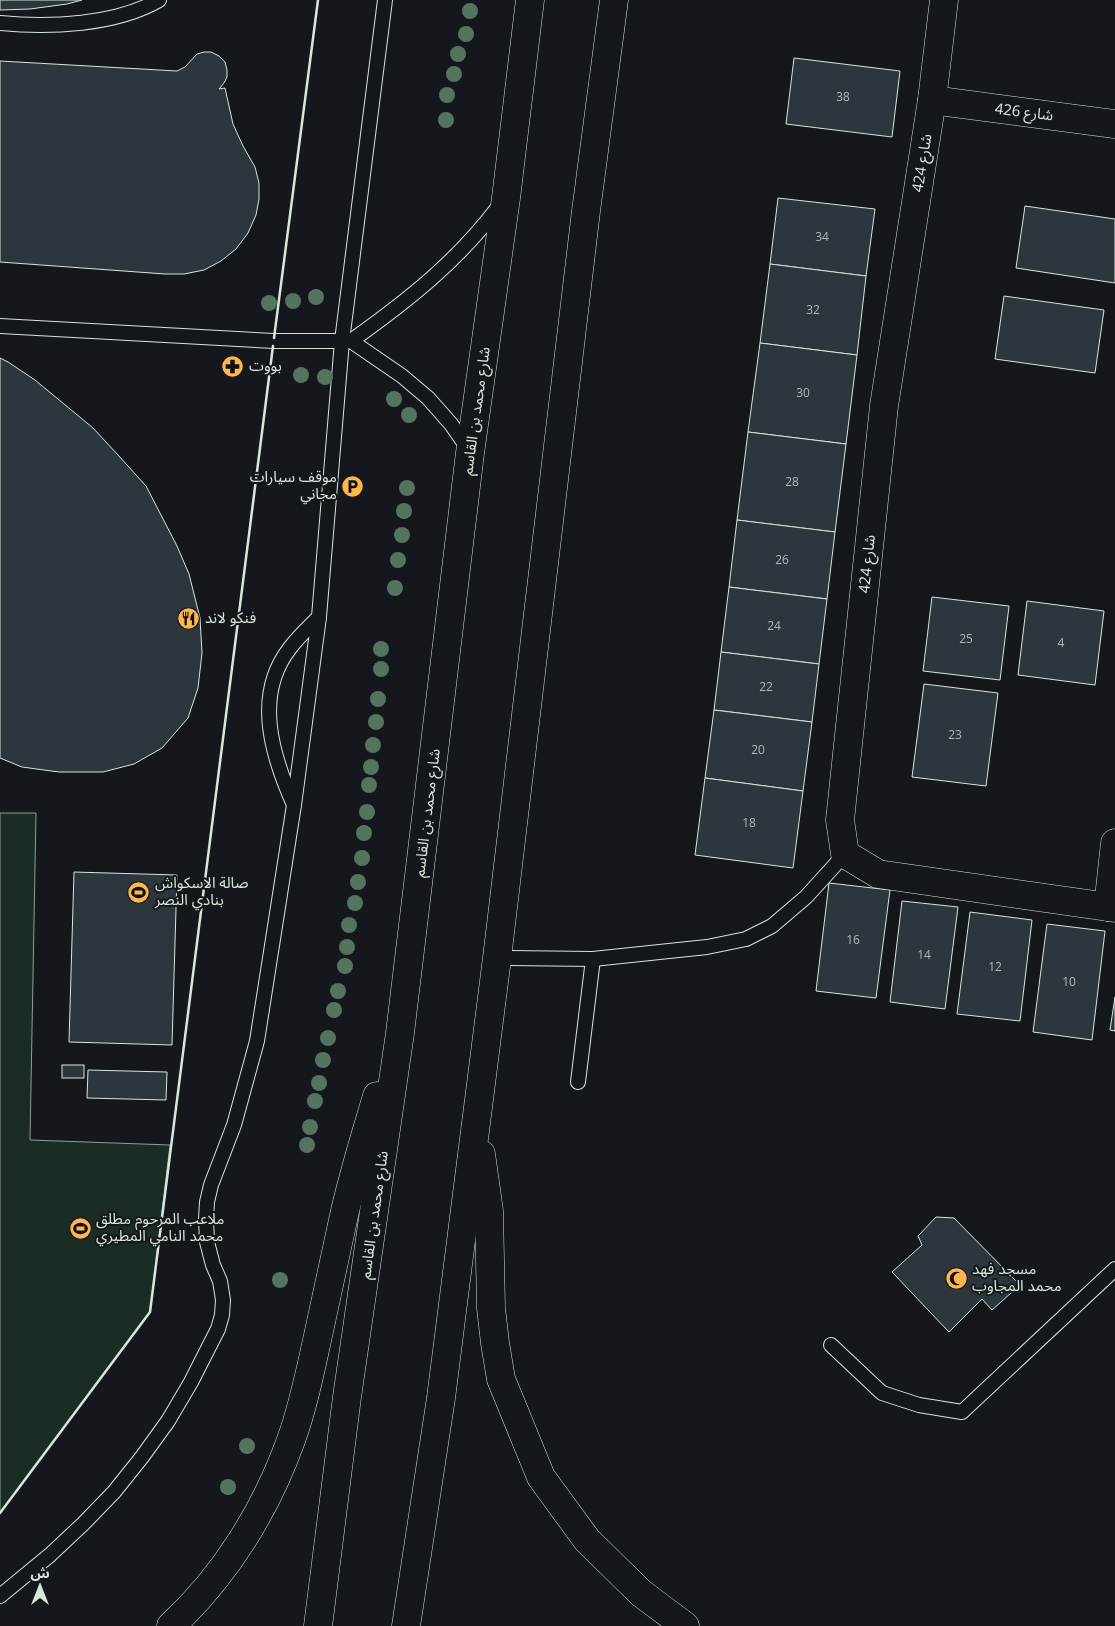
<svg xmlns="http://www.w3.org/2000/svg" width="1115" height="1626" font-family="'Open Sans','Noto Sans Arabic',sans-serif">
  <rect width="100%" height="100%" fill="#14181c"/>
  <polygon fill="#1a2d24" stroke="#939e99" points="0,813 36,813 30,1140 170,1145 150,1312 0,1513"/>
  <g fill="#2c363c" stroke="#d8e6dc">
    <polygon points="0,0 82,0 67,4 30,9 0,10"/>
    <polygon points="204,52 211,52 219,56 225,62 227,70 227,77 224,83 219,89 225,88 233,124 243,146 255,167 259,183 259,199 256,215 248,233 236,249 221,261 204,270 184,274 165,274 0,262 0,61 177,71 185,67 197,54"/>
    <polygon points="794,58 900,71 892,137 786,124"/>
    <polygon points="778,198 875,209 866,276 770,264"/>
    <polygon points="1025,206 1115,219 1115,283 1016,268"/>
    <polygon points="770,264 866,276 857,355 760,343"/>
    <polygon points="1004,296 1104,310 1095,373 995,359"/>
    <polygon points="760,343 857,355 846,444 748,432"/>
    <polygon points="0,358 8,362 35,380 93,428 118,455 146,486 177,546 189,574 200,618 202,653 198,688 188,718 162,748 134,764 103,772 59,772 22,767 0,758"/>
    <polygon points="748,432 846,444 835,532 737,520"/>
    <polygon points="737,520 835,532 827,599 729,587"/>
    <polygon points="729,587 827,599 819,664 721,652"/>
    <polygon points="932,597 1009,606 1000,680 923,671"/>
    <polygon points="1027,601 1104,611 1095,685 1018,675"/>
    <polygon points="721,652 819,664 812,722 714,710"/>
    <polygon points="924,684 998,693 986,786 912,777"/>
    <polygon points="714,710 812,722 803,791 705,778"/>
    <polygon points="705,778 803,791 793,868 695,855"/>
    <polygon points="74,872 177,875 172,1045 69,1042"/>
    <polygon points="829,883 890,890 876,998 816,991"/>
    <polygon points="902,901 958,907 945,1009 890,1002"/>
    <polygon points="970,912 1032,920 1020,1021 957,1014"/>
    <polygon points="1047,924 1105,931 1092,1040 1033,1032"/>
    <polygon points="1115,997 1115,1031 1110,1030"/>
    <rect x="62" y="1065" width="22" height="13"/>
    <polygon points="88,1070 167,1072 166,1100 87,1098"/>
    <polygon points="936,1217 954,1218 1020,1285 992,1310 982,1299 949,1332 892,1272 922,1245 918,1236"/>
  </g>
  <g fill="none" stroke-linecap="round" stroke-linejoin="round">
    <defs>
      <g id="lane">
        <path d="M0,23C49,28 116,25 159,0"/>
        <polyline points="0,326 274,341 351,341 402,376 428,398 451,424 469,450"/>
        <path d="M351,341C407,301 457,262 499,206"/>
        <path d="M294,805C272,756 253,695 290,648C298,637 309,627 319,617"/>
        <polyline points="497,958 593,959 707,947 746,939 772,926 806,897 845,854"/>
        <polyline points="578,1082 593,959"/>
        <polyline points="831,1345 882,1393 919,1405 962,1412 1115,1269"/>
        <polyline points="0,1596 50,1555 83,1524 114,1492 142,1457 168,1421 191,1382 218,1329 222,1315 223,1300 220,1281 213,1265 207,1242 206,1219 207,1202 211,1185 234,1125 257,1041 294,805 319,617 342,341 385,0"/>
      </g>
      <g id="street">
        <polyline points="944,0 932,100 884,406 840,820 845,854 878,874 1115,908"/>
        <polyline points="932,100 1115,124"/>
        <polyline points="1108,907 1115,843"/>
      </g>
      <g id="primary">
        <polyline points="481,1154 489,1211 491,1308 495,1343 501,1379 541,1477 587,1540 641,1593 685,1626"/>
        <path d="M171,1626C225,1576 266,1510 291,1440C302,1410 309,1377 316,1345C325,1303 334,1262 343,1220C352,1178 365,1137 377,1096"/>
        <polyline points="318,1626 347,1397 400,1033 470,453 506,198 530,0"/>
        <polyline points="406,1626 441,1398 497,958 586,211 614,0"/>
      </g>
    </defs>
    <use href="#lane" stroke="#d8e6dc" stroke-width="16"/>
    <use href="#street" stroke="#d8e6dc" stroke-width="29"/>
    <use href="#primary" stroke="#d8e6dc" stroke-width="29"/>
    <use href="#lane" stroke="#14181c" stroke-width="14"/>
    <use href="#street" stroke="#14181c" stroke-width="28"/>
    <use href="#primary" stroke="#14181c" stroke-width="28"/>
    <g stroke="#d8e6dc" stroke-width="2.5">
      <polyline points="274,338 318,0"/>
      <polyline points="0,1513 150,1312 273,346"/>
    </g>
  </g>
  <g fill="#55745f">
    <circle cx="470" cy="11" r="8"/>
    <circle cx="466" cy="34" r="8"/>
    <circle cx="458" cy="54" r="8"/>
    <circle cx="454" cy="74" r="8"/>
    <circle cx="447" cy="95" r="8"/>
    <circle cx="446" cy="120" r="8"/>
    <circle cx="316" cy="297" r="8"/>
    <circle cx="293" cy="301" r="8"/>
    <circle cx="269" cy="303" r="8"/>
    <circle cx="301" cy="375" r="8"/>
    <circle cx="325" cy="377" r="8"/>
    <circle cx="394" cy="399" r="8"/>
    <circle cx="409" cy="415" r="8"/>
    <circle cx="407" cy="488" r="8"/>
    <circle cx="404" cy="511" r="8"/>
    <circle cx="402" cy="535" r="8"/>
    <circle cx="398" cy="560" r="8"/>
    <circle cx="395" cy="588" r="8"/>
    <circle cx="381" cy="649" r="8"/>
    <circle cx="381" cy="669" r="8"/>
    <circle cx="378" cy="699" r="8"/>
    <circle cx="376" cy="722" r="8"/>
    <circle cx="373" cy="745" r="8"/>
    <circle cx="371" cy="767" r="8"/>
    <circle cx="369" cy="785" r="8"/>
    <circle cx="367" cy="812" r="8"/>
    <circle cx="364" cy="833" r="8"/>
    <circle cx="362" cy="858" r="8"/>
    <circle cx="358" cy="882" r="8"/>
    <circle cx="355" cy="903" r="8"/>
    <circle cx="349" cy="925" r="8"/>
    <circle cx="347" cy="947" r="8"/>
    <circle cx="345" cy="966" r="8"/>
    <circle cx="338" cy="991" r="8"/>
    <circle cx="334" cy="1010" r="8"/>
    <circle cx="328" cy="1038" r="8"/>
    <circle cx="323" cy="1060" r="8"/>
    <circle cx="319" cy="1083" r="8"/>
    <circle cx="315" cy="1101" r="8"/>
    <circle cx="310" cy="1127" r="8"/>
    <circle cx="307" cy="1145" r="8"/>
    <circle cx="280" cy="1280" r="8"/>
    <circle cx="247" cy="1446" r="8"/>
    <circle cx="228" cy="1487" r="8"/>
  </g>
  <defs>
    <symbol id="pharmacy-disc" viewBox="-11 -11 22 22"><circle r="9.5" fill="#ffb74d" stroke="#14181c"/><path d="M-2-6h4v4h4v4h-4v4h-4v-4h-4v-4h4Z" fill="#111"/></symbol>
    <symbol id="parking-disc" viewBox="-11 -11 22 22"><circle r="9.5" fill="#ffb74d" stroke="#14181c"/><path d="M-3.5-5.5H1a3.5 3.5 0 0 1 0 7H-1V5.5H-3.5ZM-1-3.4V-.6H.8a1.4 1.4 0 0 0 0-2.8Z" fill="#111"/></symbol>
    <symbol id="restaurant-disc" viewBox="-11 -11 22 22"><circle r="9.5" fill="#ffb74d" stroke="#14181c"/><path d="M-5-6h1v4h1v-4h1v4h1v-4h1v5L-1.5 .5V6h-2V.5L-5-1ZM5-6V6H3V1.5H1.5Q1.5-4 5-6Z" fill="#111"/></symbol>
    <symbol id="stadium-disc" viewBox="-11 -11 22 22"><circle r="9.5" fill="#ffb74d" stroke="#14181c"/><path d="M0-5a6.5 5 0 1 0 0 10a6.5 5 0 1 0 0-10ZM-3.5-1.8h7v3.6h-7Z" fill="#111"/></symbol>
    <symbol id="mosque-disc" viewBox="-11 -11 22 22"><circle r="9.5" fill="#ffb74d" stroke="#14181c"/><path d="M3.5-4.9A6 6 0 1 0 3.5 4.9A5 5 0 1 1 3.5-4.9Z" fill="#111"/></symbol>
  </defs>
  <g fill-rule="evenodd">
    <use href="#pharmacy-disc" x="220" y="354" width="25" height="25"/>
    <use href="#parking-disc" x="340" y="474" width="25" height="25"/>
    <use href="#restaurant-disc" x="176" y="606" width="25" height="25"/>
    <use href="#stadium-disc" x="126" y="880" width="25" height="25"/>
    <use href="#stadium-disc" x="68" y="1216" width="25" height="25"/>
    <use href="#mosque-disc" x="944" y="1266" width="25" height="25"/>
  </g>
  <g text-anchor="middle" stroke-width="4" stroke-linejoin="round" paint-order="stroke">
    <g font-size="12" fill="#adbab4">
      <text x="843" y="101">38</text>
      <text x="822" y="241">34</text>
      <text x="813" y="314">32</text>
      <text x="803" y="397">30</text>
      <text x="792" y="486">28</text>
      <text x="782" y="564">26</text>
      <text x="774" y="630">24</text>
      <text x="966" y="643">25</text>
      <text x="1061" y="647">4</text>
      <text x="766" y="691">22</text>
      <text x="955" y="739">23</text>
      <text x="758" y="754">20</text>
      <text x="749" y="827">18</text>
      <text x="853" y="944">16</text>
      <text x="924" y="959">14</text>
      <text x="995" y="971">12</text>
      <text x="1069" y="986">10</text>
    </g>
    <g font-size="15" fill="#d8e6dc" stroke="#14181c">
      <text transform="translate(1024 112) rotate(7)" y="5">شارع 426</text>
      <text transform="translate(922 163) rotate(-81)" y="5">شارع 424</text>
      <text transform="translate(476 411) rotate(-82)" y="5">شارع محمد بن القاسم</text>
      <text transform="translate(867 564) rotate(-84)" y="5">شارع 424</text>
      <text transform="translate(427 813) rotate(-83)" y="5">شارع محمد بن القاسم</text>
      <text transform="translate(374 1215) rotate(-82)" y="5">شارع محمد بن القاسم</text>
    </g>
    <g font-size="15" fill="#d8e6dc" stroke="#14181c" text-anchor="start">
      <text x="249" y="371">بووت</text>
      <text x="337" y="482" text-anchor="end">موقف سيارات<tspan x="337" dy="17">مجاني</tspan></text>
      <text x="205" y="623">فنكو لاند</text>
      <text x="155" y="888">صالة الاسكواش<tspan x="155" dy="17">بنادي النصر</tspan></text>
      <text x="96" y="1224">ملاعب المرحوم مطلق<tspan x="96" dy="17">محمد النامي المطيري</tspan></text>
      <text x="972" y="1274">مسجد فهد<tspan x="972" dy="17">محمد المجاوب</tspan></text>
    </g>
  </g>
  <g transform="translate(40 1586)" stroke="#14181c" stroke-width="4" paint-order="stroke">
  <path d="M0-4L9 19L0 12L-9 19Z" fill="#d8e6dc"/>
  <text y="-8" font-size="14" font-weight="bold" text-anchor="middle" fill="#d8e6dc">ش</text>
  </g>
</svg>
